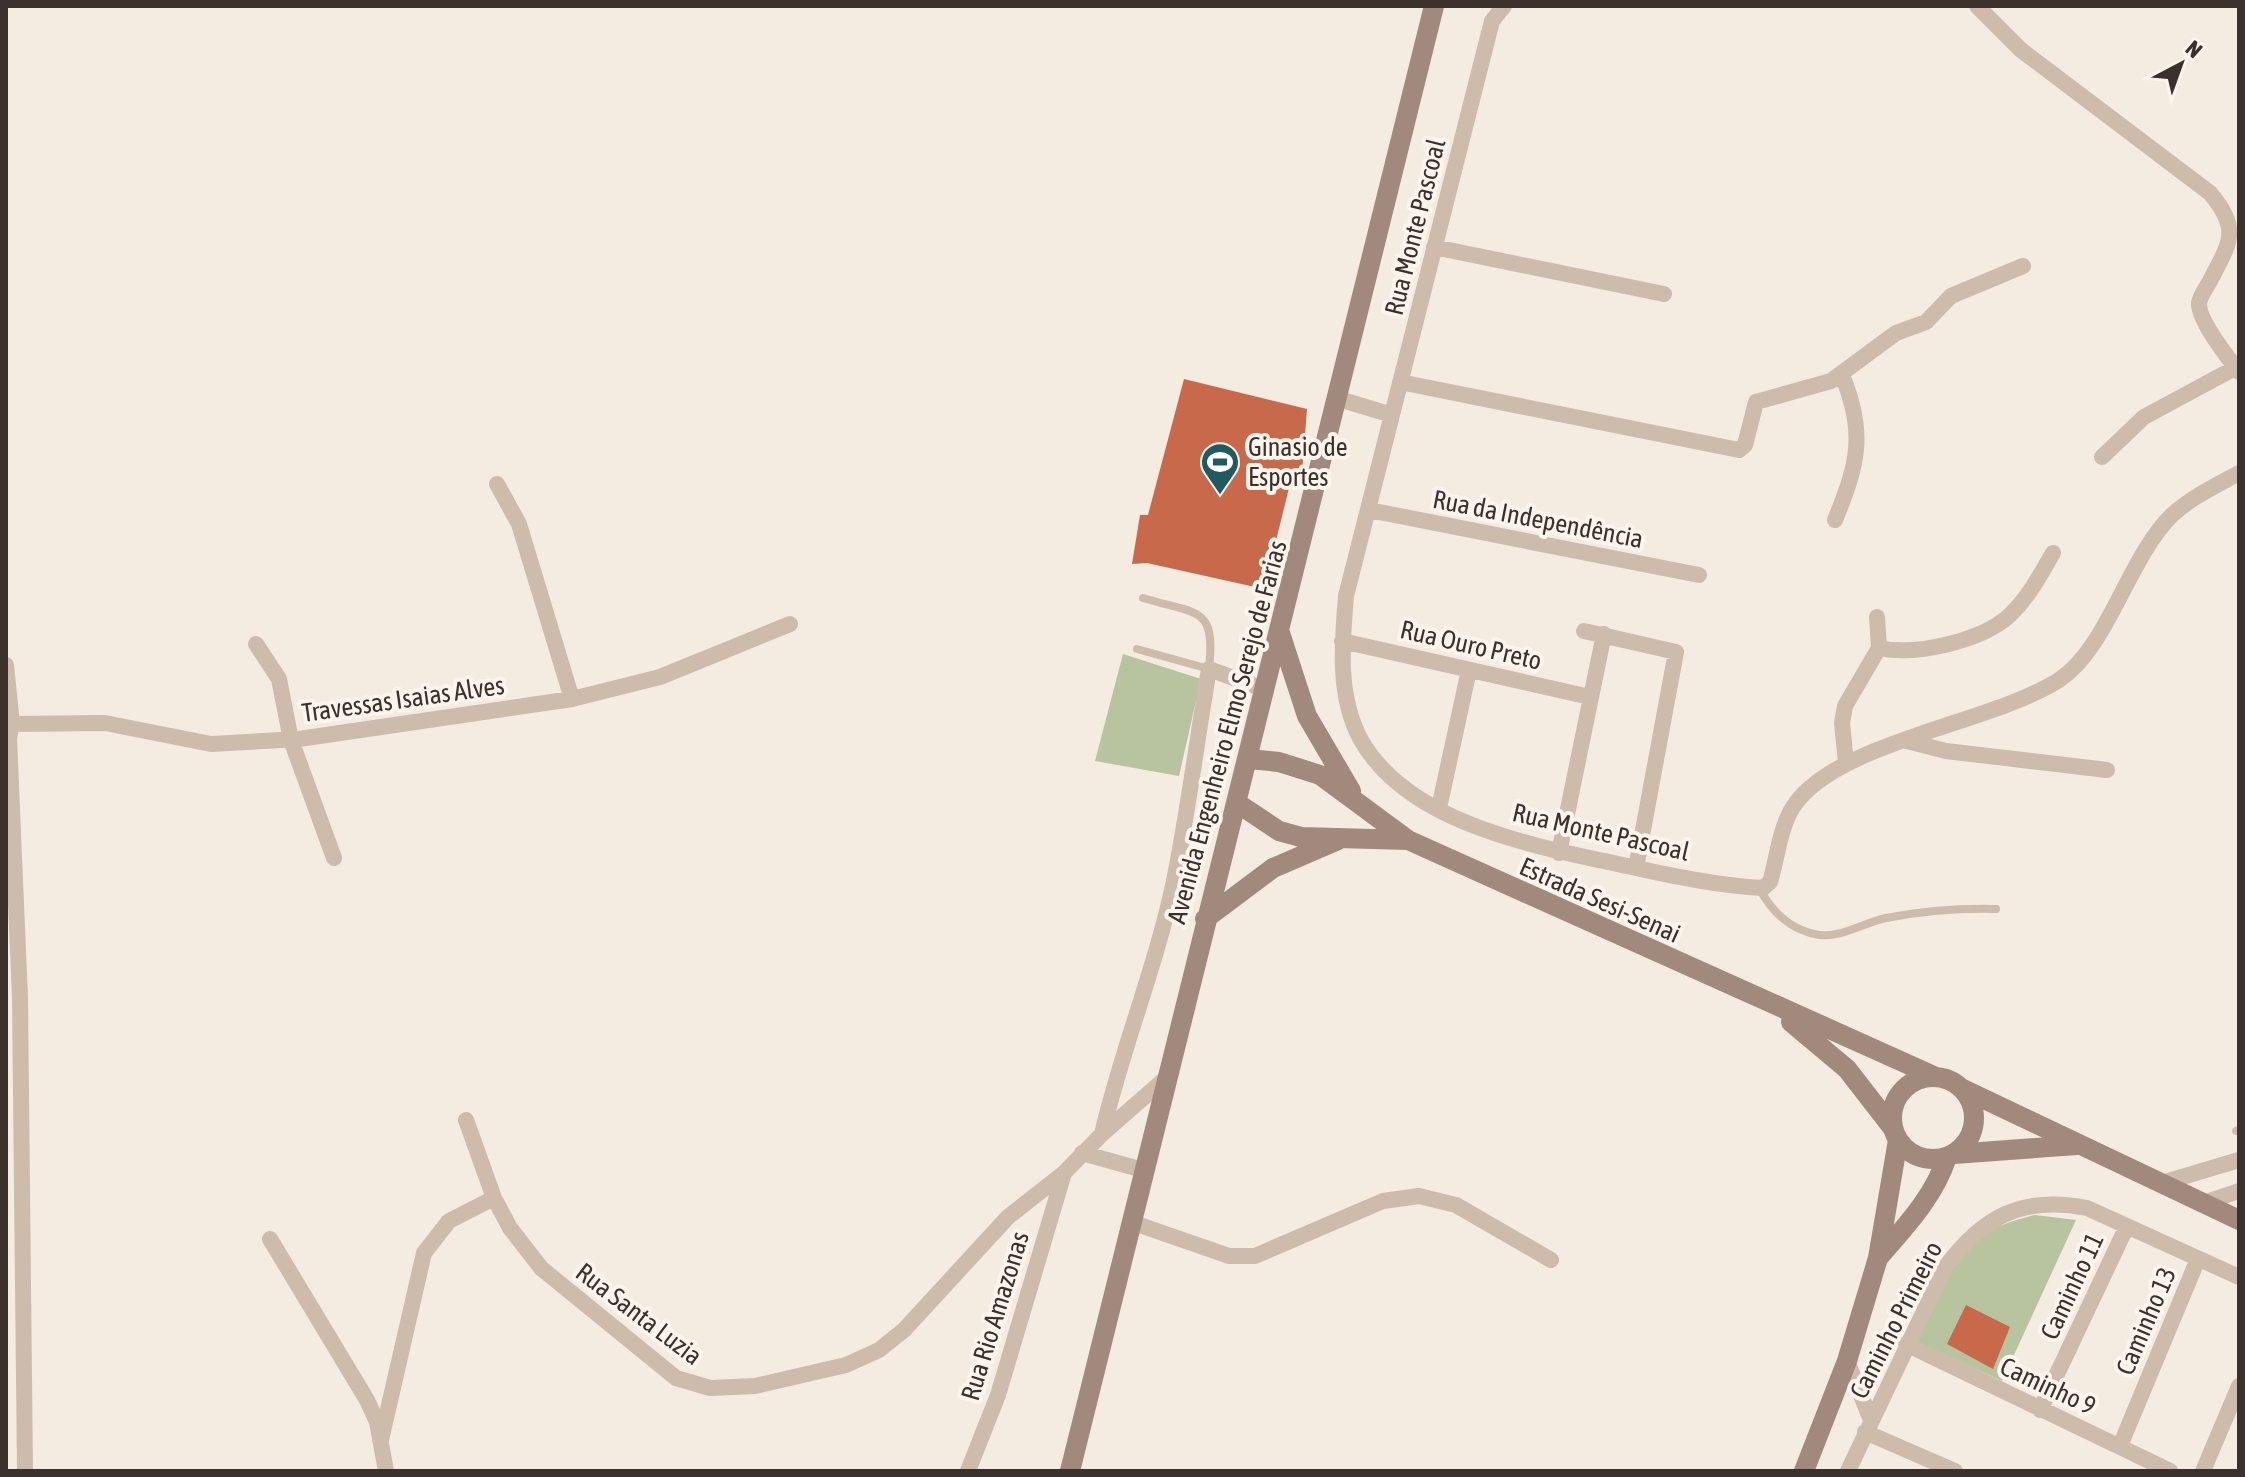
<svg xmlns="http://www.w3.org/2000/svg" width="2245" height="1477" font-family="'Asap Condensed',sans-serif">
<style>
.green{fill:#b8c4a0}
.building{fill:#c8694b}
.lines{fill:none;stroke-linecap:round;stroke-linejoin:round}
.lane{stroke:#cdbbac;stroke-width:8}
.street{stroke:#cdbbac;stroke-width:16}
.secondary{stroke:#a18a7d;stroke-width:20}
.labels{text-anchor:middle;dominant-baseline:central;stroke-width:8;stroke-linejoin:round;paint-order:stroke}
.street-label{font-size:26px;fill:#3b302b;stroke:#fbf5ee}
.poi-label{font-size:26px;fill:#3b302b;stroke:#fbf5ee;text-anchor:start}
</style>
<rect width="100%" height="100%" fill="#f4ebe1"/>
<path class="green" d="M1123,654L1201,679L1179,776L1095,761Z
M2035,1215L2076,1220L2002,1381L1915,1341C1943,1269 1952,1235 2035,1215Z"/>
<path class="building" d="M1184,379L1307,409L1302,473L1292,476L1264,589L1147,563L1132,564L1140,515H1148Z
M1966,1305L2010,1327L1993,1369L1947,1344Z"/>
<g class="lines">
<path class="lane" d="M1137,649L1209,669C1216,605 1198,615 1143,598
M1759,888C1772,912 1792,931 1820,935C1840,938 1866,922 1886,918C1923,911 1958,908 1996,909
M2236,1131L2239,1130"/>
<path class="street" d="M1504,6L1492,21L1346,596C1342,644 1337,696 1361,740C1411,828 1547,848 1636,868C1677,877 1721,886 1763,888L1770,882C1777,859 1780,827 1793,807C1835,742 1990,724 2059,680C2108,648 2128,558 2172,515C2190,498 2217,485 2239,473
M1977,6L2021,50L2210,193C2241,230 2230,242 2210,281C2206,288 2200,296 2199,303C2198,320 2228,358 2239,372
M1434,247L1664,294
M1400,382L1739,450L1745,445L1756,402L1831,381L1896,333L1926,322L1951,296L2023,266
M1339,399L1392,415
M2102,457L2144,417L2235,368
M497,484L519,524L572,699
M1369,510L1699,575
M1835,520C1858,464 1866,433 1842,375
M1584,631L1676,652L1636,868
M1342,641L1590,697
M256,644L279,679L291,740L334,858
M1879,648C1916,656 1982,641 2010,615C2029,597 2040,575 2053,553
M6,665L12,724L9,738L20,998L25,1471
M12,724L105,723L211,744L299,739L572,699L660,677L790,624
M1907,741L1946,751L2107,770
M1846,763L1842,723L1845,706L1879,648L1877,617
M1439,808L1469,670
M1559,853L1604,634
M466,1120L494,1198L510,1228L541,1268L676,1378L710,1388L755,1386L846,1365L879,1350L904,1330L1008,1217L1064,1173L1102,1134L1166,1078
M1102,1134C1122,1048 1156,967 1174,881C1188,811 1197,740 1209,669L1266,690
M1082,1153L1143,1170
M2162,1183L2239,1160
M2203,1203L2239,1191
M1131,1222L1229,1256H1255L1383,1201L1419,1196L1456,1205L1551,1260
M270,1239L367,1400L377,1422L386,1471
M1906,1344L2170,1471
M1847,1361L1871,1420
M2040,1410L2127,1226
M1865,1432L1955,1471
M381,1440L424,1253L449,1221L494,1198
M2120,1446L2198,1259
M968,1471L998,1395L1064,1173
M1848,1471L1944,1269C1982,1217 2022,1195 2087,1208L2239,1277
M2203,1471L2239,1386"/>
<path class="secondary" d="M1280,633L1307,716L1351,791
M1249,759L1279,762L1320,775L1408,840L1934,1076
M1237,803L1279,831L1301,837L1408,840
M1205,919L1273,868L1338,840
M1791,1022L1847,1069L1892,1127
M1892 1118a41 41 0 1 1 82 0a41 41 0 1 1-82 0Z
M1963,1089L2239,1220
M1954,1154L2077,1145
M1878,1258C1905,1227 1934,1197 1947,1157
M1070,1471C1189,982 1316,495 1434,6
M1804,1471L1847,1361L1878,1258L1898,1140"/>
</g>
<defs>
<symbol id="stadium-pin" viewBox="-11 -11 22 30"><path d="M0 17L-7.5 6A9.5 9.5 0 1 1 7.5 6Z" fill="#1f5a5e" stroke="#fbf5ee"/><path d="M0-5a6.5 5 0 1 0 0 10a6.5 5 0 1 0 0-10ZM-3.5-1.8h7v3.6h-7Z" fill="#fff"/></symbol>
</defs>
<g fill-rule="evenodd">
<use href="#stadium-pin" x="1198" y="440" width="44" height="60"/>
</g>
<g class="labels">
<g class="street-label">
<text transform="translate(1415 227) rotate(-76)">Rua Monte Pascoal</text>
<text transform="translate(1538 519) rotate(11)">Rua da Independência</text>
<text transform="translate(1471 645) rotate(13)">Rua Ouro Preto</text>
<text transform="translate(403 699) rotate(-8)">Travessas Isaias Alves</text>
<text transform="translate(1227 732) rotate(-75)">Avenida Engenheiro Elmo Serejo de Farias</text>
<text transform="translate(1601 832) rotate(13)">Rua Monte Pascoal</text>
<text transform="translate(1600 900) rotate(24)">Estrada Sesi-Senai</text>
<text transform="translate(2072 1286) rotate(-65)">Caminho 11</text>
<text transform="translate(639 1314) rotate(37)">Rua Santa Luzia</text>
<text transform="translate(995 1316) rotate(-73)">Rua Rio Amazonas</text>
<text transform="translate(1896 1320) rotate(-63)">Caminho Primeiro</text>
<text transform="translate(2146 1321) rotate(-67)">Caminho 13</text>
<text transform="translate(2048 1386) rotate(25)">Caminho 9</text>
</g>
<g class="poi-label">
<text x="1248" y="447">Ginasio de<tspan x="1248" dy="30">Esportes</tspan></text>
</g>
</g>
<rect width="2245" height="1477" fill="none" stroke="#3b302b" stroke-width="16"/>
<g transform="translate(2181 64) rotate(41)" stroke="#fbf5ee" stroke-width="6" paint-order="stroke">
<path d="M0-6L14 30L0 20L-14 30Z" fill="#3b302b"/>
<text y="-12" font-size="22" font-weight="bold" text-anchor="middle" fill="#3b302b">N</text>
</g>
</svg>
